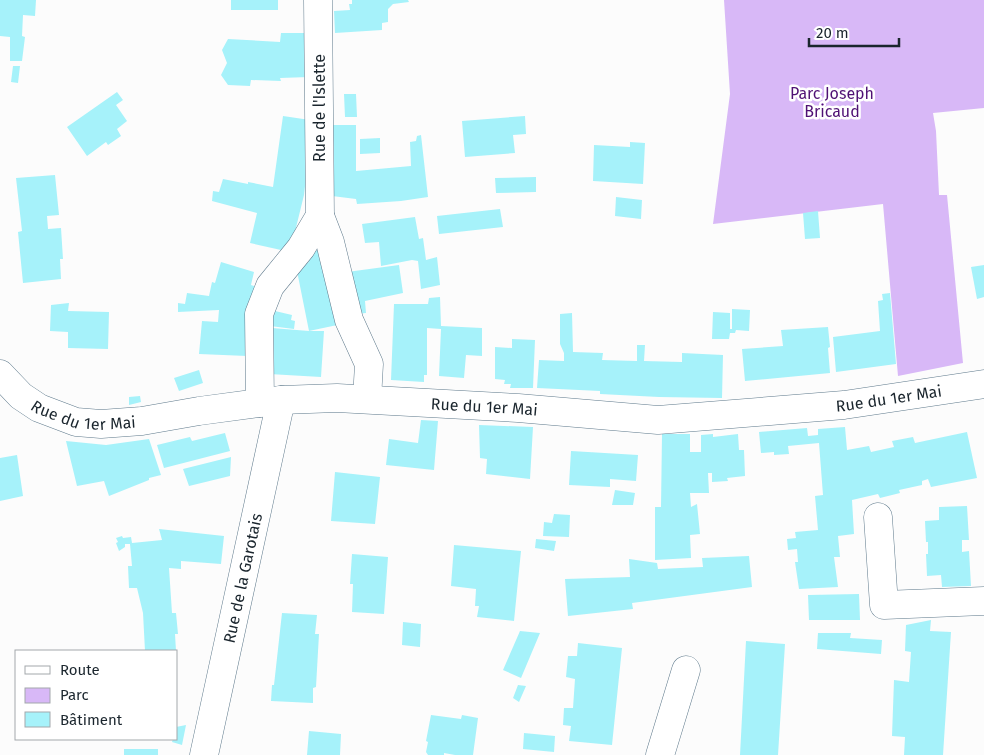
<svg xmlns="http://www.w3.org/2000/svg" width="984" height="755" font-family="'Fira Sans',sans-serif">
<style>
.green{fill:#d8b8f7}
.building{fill:#a6f2fa}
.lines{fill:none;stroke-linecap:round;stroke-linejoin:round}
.minor-casing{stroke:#5f7a8c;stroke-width:29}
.minor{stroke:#fff;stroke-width:28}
.labels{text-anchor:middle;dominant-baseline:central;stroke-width:5;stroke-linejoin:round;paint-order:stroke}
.park-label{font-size:16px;fill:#4f1174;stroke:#fff}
.street-label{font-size:16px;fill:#1a252d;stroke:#fff}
</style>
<rect width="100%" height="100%" fill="#fcfcfc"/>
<path class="green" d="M724,0H984V108L933,113L936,131L939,195H947L963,363L898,376L883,204L713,224L730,94Z"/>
<path class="building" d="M0,0H36L35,16L23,15L22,36L25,37L22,61H10V37L0,36Z
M231,0H278V10H231Z
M352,0H408L409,2L393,4L388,9V22L382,23V30L335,33L334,11L350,10L349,4H352Z
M281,33H309V77L280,78L281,81L251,80L250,86L228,85L221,75L227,63L222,50L228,39L280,42Z
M13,66H20L18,83L11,82Z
M117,92L123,100L116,105L127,121L117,129L121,136L108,145L106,142L87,156L67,127Z
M344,94H356L357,117H345Z
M283,116L310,120V143L304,195L290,252L250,243L257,213L212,201L213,191L219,192L223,179L248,184V182L273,187Z
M525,116L526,134L513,135L515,153L465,157L462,121Z
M331,125H356V171L411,166L410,142L416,141L417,136L421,135L428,197L401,201L357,204L356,199L332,196L334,147Z
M380,138V153L360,154V139Z
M630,142L645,143L643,184L593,181L594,145L630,147Z
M55,175L59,215L47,216L48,229L61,228L63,259H60L61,279L23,283L18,232L22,231L16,178Z
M536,177V192L496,193L495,178Z
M616,197L642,200L641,219L615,216Z
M500,209L503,227L439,234L437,216Z
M818,211L820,238L805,239L803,213Z
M415,217L419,239L423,238L426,260L437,257L440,285L421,289L418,261L412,260L381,266L379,242L365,243L362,224Z
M318,249L342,324L309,331H324L321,377L269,374L272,328L309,331L297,271L301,266L309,262V257Z
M221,262L254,272L251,285L257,287L247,356L199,354L202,321L218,322L219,310L178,312V303L185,304L187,293L209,296L212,282L215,283Z
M399,265L403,293L365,301L366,313L355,314L347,272Z
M984,265V297L977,299L971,267Z
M890,293L896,364L836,372L833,337L880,331L878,301L883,300L882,294Z
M440,297L441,326L482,328V356L466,355L464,378L439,376L441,329L427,328V375H424V382L391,380L394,304H428L429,298Z
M69,303L68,311L109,312L108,349L68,348V332L50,331L51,305Z
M732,309L750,310L749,331L736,330L735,333H730L729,339H712L713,312L730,313V329H732Z
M275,311L292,315L291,320L295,321L294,329L270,326Z
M572,313L573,352L603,353L602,360L637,361V345H645L644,361L682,362V353L723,355L722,398L659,397L600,394V391L537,388L539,360L564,361V353L560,344V314Z
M828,327L830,347L828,348L830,373L745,381L742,349L783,346L781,330Z
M512,339L535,340L533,388H510L511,384H504L505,380L495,379V347L512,348Z
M199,370L203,383L179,391L174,378Z
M140,396L141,402L129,405V397Z
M421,420L438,421L434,470L386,465L389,439L418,443Z
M479,425L533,427L530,479L486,474L487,459L480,458Z
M845,427L847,450L869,446L871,452L894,447L892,441L913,437L915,443L967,432L977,478L931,487L928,479L922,481V485L899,490L900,493L880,498L878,494L852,500L854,534L838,536L840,557H834L838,587L799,589L795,562H798L797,549L788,550L787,539L796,538L795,532L818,530L815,496L823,495L819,443L788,446L789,454L774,455V452L761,453L759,432L807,428L808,436L818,435V429Z
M225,433L230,451L164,468L157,445L190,437L192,441Z
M662,434H690V452H701V435L713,434V437L738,434L739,450H744L745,476L727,478L728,481L712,482V473H708L709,493H690L691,507L697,504L700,534L690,535L691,558L655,560V507H661Z
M149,439L161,475L149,478V480L109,496L104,481L77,486L66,441L106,445Z
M571,451L638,455L636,481L610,479V487L569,485Z
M17,455L23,496L0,501V458Z
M231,457L230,476L189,486L183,469Z
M335,472L380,477L375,524L331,521Z
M615,490L635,493L633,505H612Z
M967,506L969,540H962V552L969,551L971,586L942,587L941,575L927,576L926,554H928V542H926L925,521L939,520V507Z
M554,514L570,515L569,537L543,536L544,522L552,523Z
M159,529L224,536L221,564L181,561V569L169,568L172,613H176L178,634H175L176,651H145L143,613L137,588H129L128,566H132L130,544H125V547L119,551L116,543L118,542L116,538L122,536L123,538L131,537L132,543L162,540Z
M536,539L556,541L554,551L535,548Z
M454,545L521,551L514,621L477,617L479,606H475L476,589L451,586Z
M352,554L388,557L384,614L352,612L353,584H350Z
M749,556L752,587L632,603L633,609L568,616L565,579L630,577L629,559L657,563L658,569L703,567L702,558Z
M859,594L860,620H809L808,595Z
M282,613L317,615L315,634H319L316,687L313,688V703L271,701L272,685H274Z
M931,620L930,631L951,632L943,755H904L905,737L892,736L894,680L909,682L911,652L905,651L906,625Z
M403,622L421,624L420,647L402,645Z
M520,631L540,633L521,678L503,670Z
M818,633H851L850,638L882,640L881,654L817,649Z
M746,641L785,644L778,755H740Z
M578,643L622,648L612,745L569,741L571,726L563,725L564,708H573L575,679L566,677L568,656H577Z
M518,685L526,686L519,702L513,698Z
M431,715L461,719L462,715L478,718L473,755H455L444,753V755H428L426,752L428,742L426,741Z
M186,725L182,745L172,742L173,739H176V727Z
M309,731L341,734L340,755H307Z
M524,733L555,736L554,752L523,749Z
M124,749H158V755H124Z"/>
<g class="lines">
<defs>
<g id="minor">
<path d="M320,216L330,242L349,320L369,364L367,399"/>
<path id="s1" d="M0,374L21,396L39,408L76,422L101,424L142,421L199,411L281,400L337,398L518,408L658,420L844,405L984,384"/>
<path d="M260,403L259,314L270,286L301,248L320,216L318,0"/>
<path d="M878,517L884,605L984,601"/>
<path id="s2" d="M204,755L281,400"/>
<path d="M660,755L686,670"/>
</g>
</defs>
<use href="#minor" class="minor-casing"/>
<use href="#minor" class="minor"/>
</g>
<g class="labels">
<g class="park-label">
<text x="832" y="93">Parc Joseph<tspan x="832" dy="18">Bricaud</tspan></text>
</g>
<g class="street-label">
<text transform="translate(319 108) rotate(-90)">Rue de l'Islette</text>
<text stroke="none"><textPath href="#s1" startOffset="908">Rue du 1er Mai</textPath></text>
<text stroke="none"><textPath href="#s1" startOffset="502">Rue du 1er Mai</textPath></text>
<text stroke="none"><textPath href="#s1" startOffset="98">Rue du 1er Mai</textPath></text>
<text stroke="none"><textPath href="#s2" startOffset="181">Rue de la Garotais</textPath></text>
</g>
</g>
<rect x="15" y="650" width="162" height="90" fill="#ffffff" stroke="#a3a8ab"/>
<rect x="25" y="666" width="25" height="8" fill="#ffffff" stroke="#a3a8ab"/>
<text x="60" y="675" font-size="15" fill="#1a252d">Route</text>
<rect x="25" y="688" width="25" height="15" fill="#d8b8f7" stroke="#a3a8ab"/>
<text x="60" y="700" font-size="15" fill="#1a252d">Parc</text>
<rect x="25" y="712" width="25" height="15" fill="#a6f2fa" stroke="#a3a8ab"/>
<text x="60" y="725" font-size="15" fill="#1a252d">Bâtiment</text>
<path d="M809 38v8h90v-8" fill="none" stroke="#1a252d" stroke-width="2.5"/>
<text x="816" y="38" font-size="15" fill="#1a252d" stroke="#ffffff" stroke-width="4" paint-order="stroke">20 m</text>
</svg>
